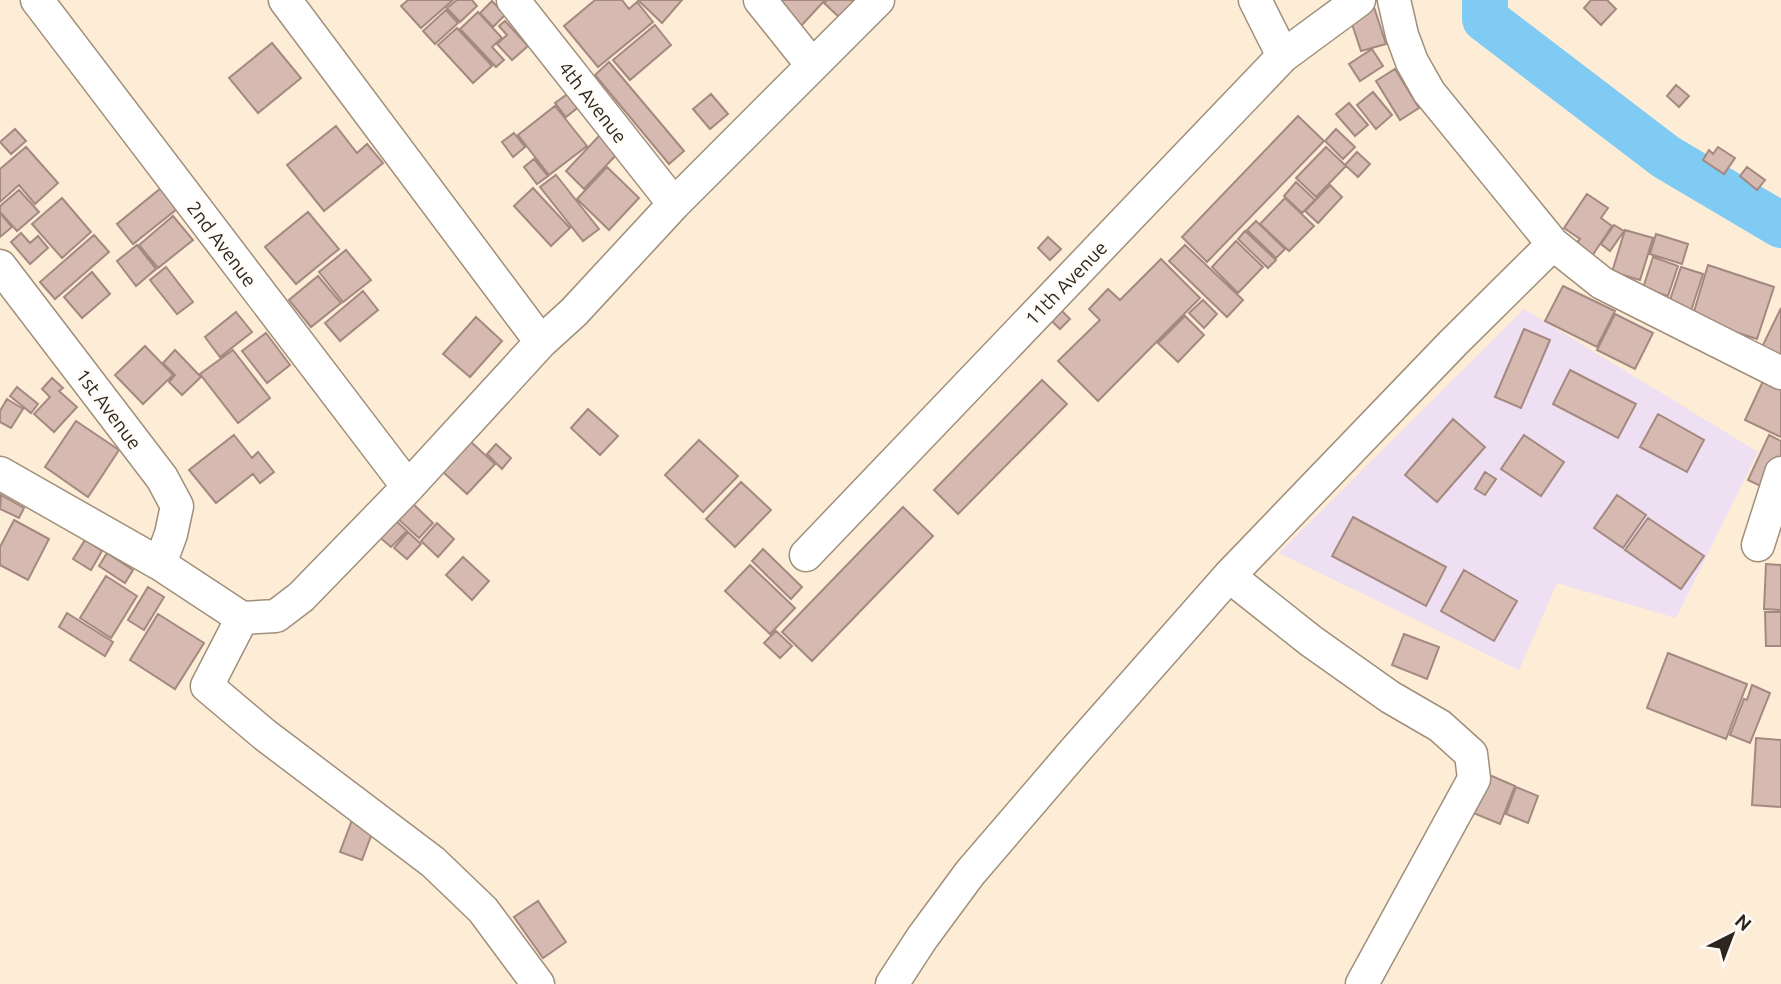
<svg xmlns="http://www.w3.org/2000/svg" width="1781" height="984" font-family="Ubuntu,sans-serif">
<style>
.education{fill:#eedff2}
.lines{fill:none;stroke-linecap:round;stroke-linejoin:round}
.river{stroke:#7fcbf3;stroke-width:46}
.building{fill:#d6bab1;stroke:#a48981;stroke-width:2}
.minor-casing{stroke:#9f8f7b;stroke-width:35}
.minor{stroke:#fff;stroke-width:32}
.labels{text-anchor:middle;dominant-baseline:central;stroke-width:5;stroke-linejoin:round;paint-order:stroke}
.street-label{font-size:19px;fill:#2c261e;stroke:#fffbf7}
</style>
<rect width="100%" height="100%" fill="#fdecd6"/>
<path class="education" d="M1524,309L1758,452L1676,618L1557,583L1519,670L1279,553Z"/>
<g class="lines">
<path class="river" d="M1485,0V19L1666,157L1781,225"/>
</g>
<path class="building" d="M408,0H453L421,28L401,6Z
M457,0H472L477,6L460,22L447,8Z
M595,0H622L629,9L637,2L653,22L598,67L564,26Z
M638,0H682L662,23Z
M776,0H825L801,26Z
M827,0H855L856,1L840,18L824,3Z
M1591,0H1607L1616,9L1601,25L1584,8Z
M492,1L505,15L493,27L480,13Z
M1372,1L1386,44L1361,51L1347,9Z
M446,10L458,23L435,44L423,31Z
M478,12L502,38L492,47L504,60L496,67L460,29Z
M505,21L528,46L512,60L497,44L507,35L499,26Z
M655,25L671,45L630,80L613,60Z
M457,28L492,66L473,83L438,45Z
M272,43L301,78L258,113L229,78Z
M1372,49L1383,66L1360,81L1349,64Z
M609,62L684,151L669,164L595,75Z
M1395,69L1419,108L1400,120L1376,81Z
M1676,85L1689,96L1679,107L1667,96Z
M570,92L581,105L566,117L555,103Z
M1373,92L1392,115L1376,129L1357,105Z
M711,94L728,114L710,129L693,109Z
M1349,103L1368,125L1355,136L1336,114Z
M555,106L587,146L549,175L518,135Z
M1298,116L1324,141L1207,262L1182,237Z
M336,126L357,153L367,144L383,163L324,211L287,165Z
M15,129L26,141L11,154L0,142Z
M1336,129L1355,147L1343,159L1325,141Z
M514,133L525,147L513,157L502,142Z
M600,135L618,153L584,189L566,171Z
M26,147L58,183L35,204L19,185L0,202V169Z
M1326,147L1346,166L1316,197L1296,178Z
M1718,147L1735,158L1724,174L1703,160L1709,150L1713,154Z
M1357,152L1370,164L1358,177L1345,165Z
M534,159L548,176L537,184L524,167Z
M607,167L639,198L609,230L577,199Z
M1747,167L1765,180L1757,190L1740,176Z
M556,175L599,229L583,241L540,187Z
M1296,182L1315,200L1302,213L1284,196Z
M1330,185L1342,197L1318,223L1305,211Z
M161,188L177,209L133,244L117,224Z
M533,188L570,228L551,246L514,206Z
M19,190L39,212L17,231L0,212V206Z
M1587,194L1608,208L1601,218L1612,226L1592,256L1575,245L1580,239L1564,228Z
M62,198L91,232L62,258L32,224Z
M1285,198L1314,226L1289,251L1260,224Z
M308,212L339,249L296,284L265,247Z
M0,213L12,227L0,237Z
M173,216L193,240L158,268L139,245Z
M1256,221L1285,249L1276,258L1247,230Z
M1614,225L1624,231L1610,251L1601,244Z
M1625,230L1653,238L1640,280L1612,272Z
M1245,231L1276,260L1268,268L1238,239Z
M21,233L30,243L38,236L48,248L30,264L11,242Z
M1656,234L1688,244L1682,264L1650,254Z
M94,235L109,252L55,299L40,282Z
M1048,237L1061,249L1050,260L1038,248Z
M1236,241L1263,267L1238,293L1212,267Z
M137,245L156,269L136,286L117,261Z
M1185,245L1243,300L1227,317L1169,261Z
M346,250L371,280L343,302L319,272Z
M1653,257L1678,266L1668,296L1643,288Z
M1161,259L1200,298L1098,401L1058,361L1100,320L1089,309L1108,289L1120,300Z
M1708,265L1774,287L1757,339L1692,318Z
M166,267L193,302L177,314L150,280Z
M1681,267L1703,274L1690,314L1668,306Z
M92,272L110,294L82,318L64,297Z
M318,276L341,303L311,327L289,300Z
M1563,286L1615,311L1597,347L1545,321Z
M363,291L378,310L340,341L325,323Z
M1203,300L1217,314L1204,328L1189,313Z
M1055,304L1070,319L1060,329L1045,315Z
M1781,308V357L1762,347Z
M236,312L252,332L220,357L205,337Z
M1615,314L1653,333L1635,369L1597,350Z
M1185,316L1204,335L1178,362L1158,343Z
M476,317L502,341L470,377L443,354Z
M1524,329L1550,340L1521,408L1495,397Z
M266,333L290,365L267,383L242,351Z
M145,346L173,375L143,404L115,375Z
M175,350L201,377L182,395L169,382L175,375L163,363Z
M233,350L270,398L238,423L200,374Z
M1570,370L1636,404L1618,438L1553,404Z
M52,378L63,388L59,391L77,407L54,432L34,414L50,397L42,389Z
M1042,380L1067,404L958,514L934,490Z
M1763,381L1781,389V437L1745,420Z
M17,387L38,404L31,413L10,396Z
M7,399L23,409L11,428L0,422V411Z
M588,409L618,436L600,455L571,428Z
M1658,414L1704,440L1687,472L1640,447Z
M1453,419L1485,447L1437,502L1405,475Z
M76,421L119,450L88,497L45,467Z
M234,435L252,458L258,452L274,472L260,483L253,474L216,503L189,470Z
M1524,435L1564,462L1541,496L1501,469Z
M1769,435L1781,441V458L1767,489L1748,480Z
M699,440L738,476L703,512L665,475Z
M470,441L495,464L467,494L442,471Z
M496,444L511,458L502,469L487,454Z
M1485,472L1496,479L1485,495L1475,489Z
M741,482L771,510L735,547L706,519Z
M1,495L24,508L19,518L0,509Z
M1617,495L1646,515L1623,548L1594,528Z
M410,501L433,523L419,538L396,517Z
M903,507L933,536L812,661L782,632Z
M1353,517L1446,567L1426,606L1332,556Z
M393,518L407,531L391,547L377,535Z
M1648,518L1704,556L1681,589L1625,550Z
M14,520L49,539L28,580L0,565V547Z
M437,523L454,539L438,557L421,541Z
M408,532L421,544L407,559L394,548Z
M85,540L102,551L91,570L73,559Z
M763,549L802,587L791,599L752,561Z
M107,553L133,570L125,583L99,566Z
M463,557L489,581L472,600L446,575Z
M1766,564L1781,565V610L1764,609Z
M750,565L795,608L770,634L725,591Z
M1464,570L1517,601L1494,641L1441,611Z
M106,576L137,596L111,638L80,618Z
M148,587L164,597L144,630L128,620Z
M1765,612H1781V646H1766Z
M67,613L113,642L105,656L59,627Z
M158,614L204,643L175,689L130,660Z
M776,631L792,646L780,658L764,643Z
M1404,634L1439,647L1427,679L1392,665Z
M1668,653L1747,684L1726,739L1647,708Z
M1752,685L1770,693L1750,743L1730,735L1744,699L1747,700Z
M1756,738L1781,740V807L1752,805Z
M1487,774L1515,786L1500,824L1471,812Z
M1516,787L1538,796L1528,823L1506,814Z
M352,820L374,828L362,860L340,852Z
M538,901L566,942L543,958L514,917Z"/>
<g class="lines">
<defs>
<path id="minor" d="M37,0L408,487
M285,0L541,342
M513,0L674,204
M760,0L812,65
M1255,0L1283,56
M1394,0L1402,35L1412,62L1429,92L1553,244L1602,283L1781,373
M0,266L162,478L177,506L171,534L160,564
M0,473L160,564L242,618L276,616L301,597L408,487L541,342L574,312L674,204L878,0
M1758,545L1781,473
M806,555L1283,56L1359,0
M1229,576L1311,641L1390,697L1440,726L1471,754L1474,779L1362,984
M242,618L207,686L265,735L433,862L483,910L538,984
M892,984L922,938L970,873L1073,753L1229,576L1453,343L1553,244"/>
</defs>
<use href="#minor" class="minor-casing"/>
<use href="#minor" class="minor"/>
</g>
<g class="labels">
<g class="street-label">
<text transform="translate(593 102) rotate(52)">4th Avenue</text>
<text transform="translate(222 244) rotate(53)">2nd Avenue</text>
<text transform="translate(1066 283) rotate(-46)">11th Avenue</text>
<text transform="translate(109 409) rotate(53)">1st Avenue</text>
</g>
</g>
<g transform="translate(1732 935) rotate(42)" stroke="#fffbf7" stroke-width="5" paint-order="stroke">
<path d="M0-5L12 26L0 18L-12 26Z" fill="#2c261e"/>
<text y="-10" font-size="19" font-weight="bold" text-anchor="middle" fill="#2c261e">N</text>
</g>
</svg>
